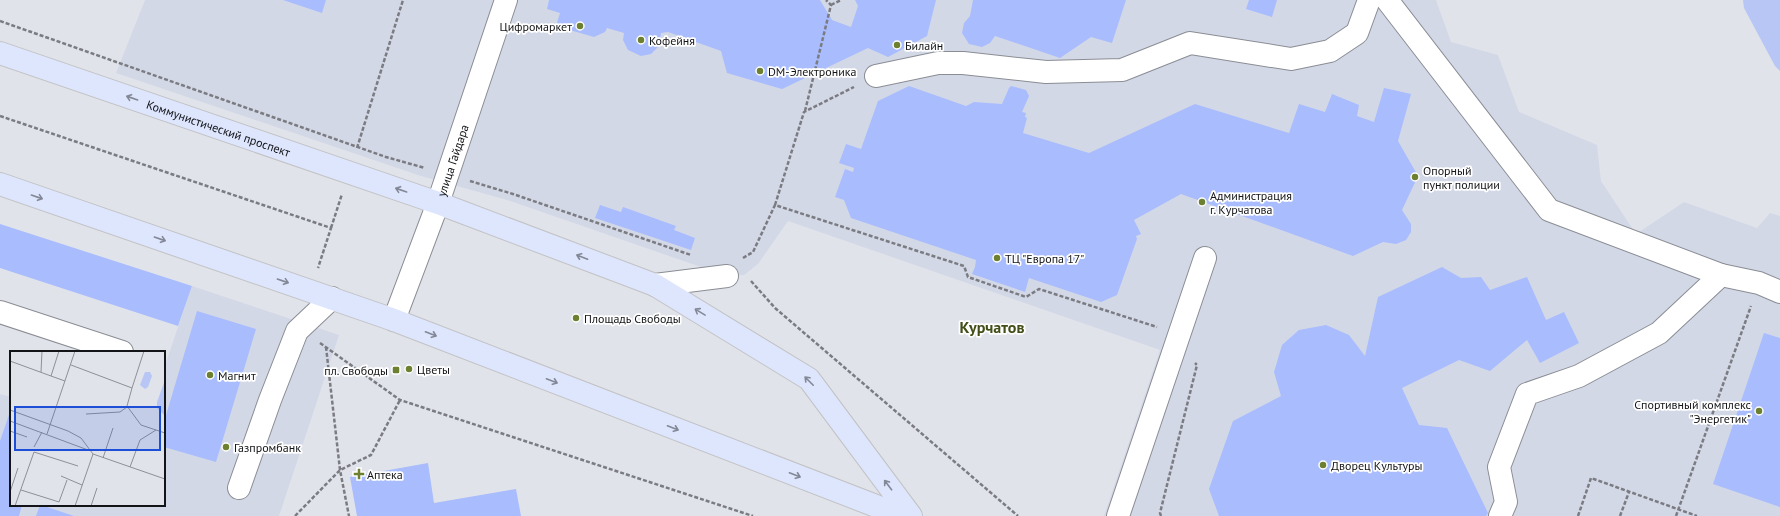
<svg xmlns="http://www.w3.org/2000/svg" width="1780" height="516" font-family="'PT Sans',sans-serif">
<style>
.built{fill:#d3d8e7}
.green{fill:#b7c6f5}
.building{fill:#a8bcfe}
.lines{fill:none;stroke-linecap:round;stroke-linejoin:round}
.minor-casing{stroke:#8a8d94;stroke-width:24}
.major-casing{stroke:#c2c2c3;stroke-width:24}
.path{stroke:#7b7c82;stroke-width:2.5;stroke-dasharray:4 2;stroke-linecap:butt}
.minor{stroke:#fff;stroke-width:22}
.major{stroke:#dee6fe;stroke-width:22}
.oneway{stroke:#838896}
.poi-dot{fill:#6d8030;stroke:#fff;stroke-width:1.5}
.labels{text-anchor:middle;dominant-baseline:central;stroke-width:3.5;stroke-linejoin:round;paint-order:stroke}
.poi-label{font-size:12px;fill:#131417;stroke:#fff;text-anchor:start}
.street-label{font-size:12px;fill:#131417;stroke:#fff}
.district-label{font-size:16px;font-weight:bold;fill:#424f18;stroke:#fff}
.inset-road{fill:none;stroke:#8f9096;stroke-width:1}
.view{fill:#1d4ed8;fill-opacity:0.15;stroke:#1d4ed8;stroke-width:2}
.inset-edge{fill:none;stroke:#131417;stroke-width:2}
</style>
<rect width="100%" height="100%" fill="#e1e3eb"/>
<path class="built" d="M145,0H1436L1451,42L1498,55L1519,112L1597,145L1601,181L1636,234L1684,202L1757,228L1770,213L1780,216V516H1104L1160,350L788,221L758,264L744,275L727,276L507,200L421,176L116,73Z
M192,286L339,335L279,516H0V394L11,397V505H164V368Z"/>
<path class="green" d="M1743,0H1780V71L1775,66L1744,8Z"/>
<path class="building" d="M283,0H326L322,13Z
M549,0H820L832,20L851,27L858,6L855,0H936L927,36L888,57L868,48L782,89L727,73L721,51L668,32L661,33L659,46L651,54L641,56L628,50L623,40L624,33L607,28L605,32L594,37L556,26L560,13L547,9Z
M973,0H1126L1112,43L1091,37L1060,58L995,36L990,43L982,47L969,44L962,33L964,23L970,16Z
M1249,0H1277L1272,17L1246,9Z
M909,86L966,106L974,102L1002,104L1009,88L1011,86L1026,90L1029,96L1022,112L1026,113L1025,117L1027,118L1023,133L1089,153L1195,104L1289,133L1299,104L1325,112L1332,94L1359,105L1357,116L1374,122L1384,88L1411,94L1398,141L1418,176L1402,210L1411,224V232L1406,240L1396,244L1383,242L1353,256L1181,194L1134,220L1141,234L1136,236L1137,239L1117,295L1101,302L1029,278L1025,292L972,274L975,267L976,260L851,218L844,200L835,197L845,169L853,172L854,168L839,163L846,144L861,149L878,101Z
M600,205L621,212L623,207L676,226L674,230L695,238L691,250L595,218Z
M0,224L192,286L178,326L0,268Z
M1442,267L1461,278L1481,277L1490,290L1527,277L1546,320L1564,312L1579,343L1540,363L1527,340L1490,371L1459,360L1402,388L1419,425L1447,428L1488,513L1486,516H1219L1209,489L1233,421L1281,396L1274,372L1282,345L1299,330L1326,325L1349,335L1365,356L1378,297Z
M197,311L256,329L216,462L164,447V422Z
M1764,333L1780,338V507L1713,484Z
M11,409V505H22L19,516H0V441Z
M428,463L434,503L516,489L521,516H357L350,477Z
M40,505H41L74,516H36Z"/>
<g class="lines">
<defs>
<g id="minor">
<path d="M1387,0L1549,210L1721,275L1759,283L1780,292"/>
<path d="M876,76L938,63H963L1046,72L1122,70L1190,43L1291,59L1330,51L1357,33L1369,0"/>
<path d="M655,285L727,276"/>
<path d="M0,312L122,352"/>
<path id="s1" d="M394,320L438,203L506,0"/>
<path d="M239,488L270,400L297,331L332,298"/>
<path d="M1118,516L1205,258"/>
<path d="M1500,516L1506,502L1499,467L1527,394L1579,376L1659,333L1721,275"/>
</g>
<g id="major">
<path id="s2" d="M0,53L438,203L655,285L809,379L911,516"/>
<path d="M0,184L394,320L902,516"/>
</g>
</defs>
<use href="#minor" class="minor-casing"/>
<use href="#major" class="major-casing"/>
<path class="path" d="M831,5L841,0
M0,21L386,157L425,168
M805,111L831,5L826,0
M0,116L331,228L318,268
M357,148L403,0
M470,181L513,194L691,255
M775,205L804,112L854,87
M331,228L342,194
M743,258L753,252L775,205L964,266L968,277L1026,297L1039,289L1157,327
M751,281L775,308L1018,516
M320,343L400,400L753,516
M326,347L340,470L349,516
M295,516L340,470L371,455L400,400
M1161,516L1160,513L1197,365L1195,363
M1578,516L1591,478L1697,516
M1620,516L1629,492
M1676,516L1751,306"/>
<use href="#minor" class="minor"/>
<use href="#major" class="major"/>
</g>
<defs><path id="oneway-shaft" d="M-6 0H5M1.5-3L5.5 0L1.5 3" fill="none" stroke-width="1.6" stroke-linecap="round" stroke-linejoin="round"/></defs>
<g class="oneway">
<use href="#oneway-shaft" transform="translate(132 98) rotate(-161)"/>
<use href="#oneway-shaft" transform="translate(401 190) rotate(-161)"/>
<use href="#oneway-shaft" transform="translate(37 197) rotate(19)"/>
<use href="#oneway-shaft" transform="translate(160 239) rotate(19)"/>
<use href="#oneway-shaft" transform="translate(582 257) rotate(-159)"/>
<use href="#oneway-shaft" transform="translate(283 281) rotate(19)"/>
<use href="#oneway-shaft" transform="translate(700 312) rotate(-149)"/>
<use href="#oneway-shaft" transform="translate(431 334) rotate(21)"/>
<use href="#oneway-shaft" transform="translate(552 381) rotate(21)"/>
<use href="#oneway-shaft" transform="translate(809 381) rotate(-135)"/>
<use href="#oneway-shaft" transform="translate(673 428) rotate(21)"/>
<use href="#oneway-shaft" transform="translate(795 475) rotate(21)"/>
<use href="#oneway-shaft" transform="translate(888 485) rotate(-127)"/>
</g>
<g class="poi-dot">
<circle cx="580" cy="26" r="4"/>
<circle cx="641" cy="40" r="4"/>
<circle cx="897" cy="45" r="4"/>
<circle cx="760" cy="71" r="4"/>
<circle cx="1415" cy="177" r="4"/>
<circle cx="1202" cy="202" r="4"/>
<circle cx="997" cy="258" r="4"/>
<circle cx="576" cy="318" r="4"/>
<circle cx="409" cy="369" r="4"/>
<rect x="392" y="366" width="8" height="8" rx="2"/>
<circle cx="210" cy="375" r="4"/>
<circle cx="1759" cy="411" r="4"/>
<circle cx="226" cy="447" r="4"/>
<circle cx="1323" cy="465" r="4"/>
<path d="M357 468h4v4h4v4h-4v4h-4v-4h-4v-4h4z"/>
</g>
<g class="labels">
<g class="poi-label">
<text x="572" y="26" text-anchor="end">Цифромаркет</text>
<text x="649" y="40">Кофейня</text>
<text x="905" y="45">Билайн</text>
<text x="768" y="71">DM-Электроника</text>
<text x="1423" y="170">Опорный<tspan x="1423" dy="14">пункт полиции</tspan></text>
<text x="1210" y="195">Администрация<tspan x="1210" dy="14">г. Курчатова</tspan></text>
<text x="1005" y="258">ТЦ "Европа 17"</text>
<text x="584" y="318">Площадь Свободы</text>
<text x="417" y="369">Цветы</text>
<text x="388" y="370" text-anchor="end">пл. Свободы</text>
<text x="218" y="375">Магнит</text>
<text x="1751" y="404" text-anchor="end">Спортивный комплекс<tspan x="1751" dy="14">"Энергетик"</tspan></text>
<text x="234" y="447">Газпромбанк</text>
<text x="1331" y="465">Дворец Культуры</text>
<text x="367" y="474">Аптека</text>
</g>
<g class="street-label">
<text stroke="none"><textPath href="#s2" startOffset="231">Коммунистический проспект</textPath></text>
<text stroke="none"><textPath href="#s1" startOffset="170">улица Гайдара</textPath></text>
</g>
<g class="district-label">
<text x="992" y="327">Курчатов</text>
</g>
</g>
<g transform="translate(10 351)">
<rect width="155" height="155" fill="#e1e3eb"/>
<path d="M135,21H140L142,25L138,36L135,38L130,34ZM155,29V65L147,57V51Z" fill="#b7c6f5"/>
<path class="inset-road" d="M49,0L41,25L55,30M0,10L41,25M61,14L122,37L117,55L131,74L155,82M31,21L32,0M122,37L134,0M0,59L58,80L71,87L83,103L155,128M76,63L110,61L117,56M0,70L78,99M0,80L17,86M37,83L65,0M24,96L32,81M93,107L103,77M120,116L130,89L146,79M51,125L72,134M11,139L49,151L57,129M0,141L8,117M5,155L24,101L68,115M65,155L83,103M81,155L87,137"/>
<path class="view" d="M5,56H150V99H5Z"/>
<rect width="155" height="155" class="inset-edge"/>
</g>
</svg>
